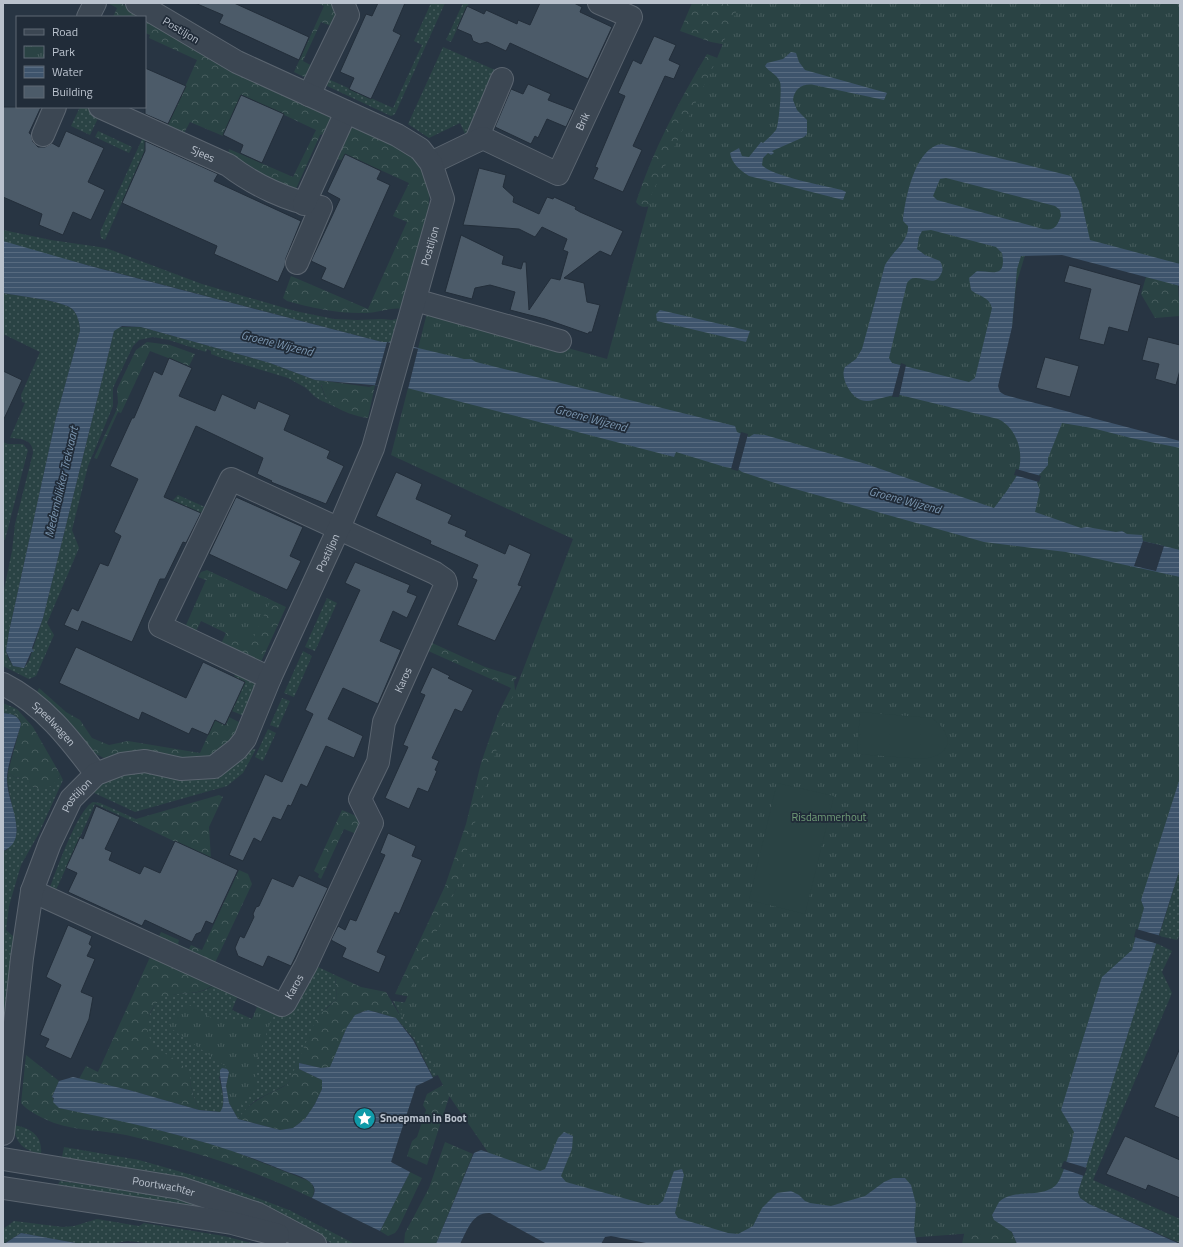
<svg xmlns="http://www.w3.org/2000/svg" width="1183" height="1247" font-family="'Titillium Web',sans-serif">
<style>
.grass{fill:url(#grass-dots)}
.forest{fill:url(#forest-crowns)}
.park{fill:url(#park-tufts)}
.pitch{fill:#2a4344}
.water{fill:url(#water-rules);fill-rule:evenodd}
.pier{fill:#283543}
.building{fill:#4c5b69;stroke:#232e3a}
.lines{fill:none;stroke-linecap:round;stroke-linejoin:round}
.minor-casing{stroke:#5b6570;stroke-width:24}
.minor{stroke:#3c4753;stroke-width:22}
.labels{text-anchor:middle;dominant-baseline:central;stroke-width:3.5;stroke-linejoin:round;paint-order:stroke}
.street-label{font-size:11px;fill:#bac2cd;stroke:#212c39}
.park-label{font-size:11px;fill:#719d78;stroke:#212c39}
.poi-label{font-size:11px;font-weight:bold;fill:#bac2cd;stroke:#212c39;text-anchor:start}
.water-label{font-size:12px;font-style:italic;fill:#7a95af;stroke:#212c39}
</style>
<defs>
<pattern id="grass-dots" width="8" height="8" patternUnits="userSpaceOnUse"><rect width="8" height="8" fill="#2a4344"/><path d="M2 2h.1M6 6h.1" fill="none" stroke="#475c5e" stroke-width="1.8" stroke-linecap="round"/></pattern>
<pattern id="forest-crowns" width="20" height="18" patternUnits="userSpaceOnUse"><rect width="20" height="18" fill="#2a4344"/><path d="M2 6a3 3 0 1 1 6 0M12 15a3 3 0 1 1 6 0" fill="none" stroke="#475c5e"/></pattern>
<pattern id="park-tufts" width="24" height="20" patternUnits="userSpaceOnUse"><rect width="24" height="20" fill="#2a4344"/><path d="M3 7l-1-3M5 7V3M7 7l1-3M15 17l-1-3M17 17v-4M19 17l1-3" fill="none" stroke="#475c5e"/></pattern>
<pattern id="water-rules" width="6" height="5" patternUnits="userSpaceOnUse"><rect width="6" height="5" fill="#3e546c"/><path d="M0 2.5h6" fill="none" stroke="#586b80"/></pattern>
</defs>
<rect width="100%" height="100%" fill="#283543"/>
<path class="grass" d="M431,3H445L395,114L391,116L325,85L328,79L393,108L422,45L414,41Z
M463,3H469L451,42L446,40Z
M443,47L495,70L497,73L469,135L466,136L460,123L429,138L408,124Z
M80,107H85L100,114L90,135L71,126Z
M98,131L132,147L129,153L95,137Z
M143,137L149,141L105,240L101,238L100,232Z
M3,230L51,240L106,248L202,284L295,311L334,319L357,320L382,319L392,320L400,318L393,342H382L22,248L3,241Z
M3,293C18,296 59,300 71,308C77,312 80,323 80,331L56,418L9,632L6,651L8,658L13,666L24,668L29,661L43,618L114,331L117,327H141L270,363L315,380L325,381L321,386L325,396L342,410L320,400L314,396L306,388L288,378L219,357L211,354V351L207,349L206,352L169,340L153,337L139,340L133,346L113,388V406L88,466L72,530L79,548L47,623L54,635L36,676L29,679L3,666V594L12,551L15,524L33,453C33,439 21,439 10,438L25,403L22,402L21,395L40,352L3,334Z
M3,442L8,444H23L28,450L5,540H3Z
M178,495L207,508L203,515L172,501Z
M327,598L337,603L315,651L305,647Z
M303,651L312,656L294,697L284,693Z
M237,671L260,682L244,716L232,711L245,682L234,677Z
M282,698L290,701L278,728L270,725Z
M3,703L17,709L14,715L3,713Z
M268,729L276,733L263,761L255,757Z
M256,749L243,773L227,786L135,812L90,791L109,777Z
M8,772L14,777L23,778L35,788L59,778L60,774L63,780L38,835L21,865L9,906L6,930L14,937L3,1041V851L7,850L17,830L7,781Z
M93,802L100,803L136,819L134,822L95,804L56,890L50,888C56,871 78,809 93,802Z
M1180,868V934L1177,940L1159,936Z
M1156,943L1172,951L1162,972L1172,993L1093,1180L1180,1219V1243L1089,1204L1080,1198L1078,1192Z
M316,966L335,975L337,999L325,1009L288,1084L256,1100L250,1105L238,1119L229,1103L226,1086L229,1072L227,1069L219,1077C221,1087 227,1103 220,1112L199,1110C196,1103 193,1095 191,1087C190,1083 191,1079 189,1075C177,1055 132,1046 150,1014C153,1008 157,1000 164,997C182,990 199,998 217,983L239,993L232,1010L252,1019L259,1002L292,1010L296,1007Z
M393,1001L410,1003L451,1069L433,1077L414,1039L396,1018L399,1013Z
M14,1125C30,1128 43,1135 41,1154C25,1151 14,1143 14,1125Z
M64,1147L139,1160L213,1181L289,1210L355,1244H333L312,1233L181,1181L136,1170L62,1157Z
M60,1181L186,1198L221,1215L56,1188Z
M97,1219L139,1226L144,1223L224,1236L255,1244H154L128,1241L109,1244H81L21,1233L3,1244V1229L14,1221L63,1227L74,1226Z"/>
<path class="forest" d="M108,3H121L144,17H113L117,8Z
M318,3H333L337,13L331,26L321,22L303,61L316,68L310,80L294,72L324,6Z
M692,3H763L732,46L711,42L680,31Z
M145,18L335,116L329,132L320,135L295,191L255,174L253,168L228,156L229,149L293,177L316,130L242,95L223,136L190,122L182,137L166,129L197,60L149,38L150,35L145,33Z
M707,54L728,62L652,205C646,208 640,208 636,202C653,150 679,101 707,54Z
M348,123C366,132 390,140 406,151C417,158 427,173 429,186C434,208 408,284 402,309C391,307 378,313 366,313C339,314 313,308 287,301L283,298L291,276L368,309L407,222L393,216L409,183L345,154L342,160L334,159Z
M1146,277L1178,284L1180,316L1155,318L1141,294Z
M147,342L170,345L195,354L189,366L150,351L121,413L118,412L97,459L94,458L116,411L118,403L117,389L136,350Z
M325,381L369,387L375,385L368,418C352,416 330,408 324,393C322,387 320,386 325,381Z
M207,570L286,607L260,664L220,646L226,633L201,621L194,635L174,626L176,621L186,625L206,580L198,577L201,572Z
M430,642L485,667L517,677L514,681L515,690L522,694L502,759L417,998L395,994L445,886L466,824L481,763L498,714L511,688L426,650Z
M39,688L66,712L80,720L92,738L109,745L128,741L200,753L215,720L226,725L229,717L241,723L233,739L206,760L106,759L88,750L36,694Z
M17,709L33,727L60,774C58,783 46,792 36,788C26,784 26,777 14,777L8,772L21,724L20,720L14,715Z
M219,795L223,797L209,827L211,859L134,822L136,819Z
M342,810L361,818L359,835L344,829L321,879L318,877L319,874L314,871Z
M239,870L248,874L252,884L213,967L158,938L161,932L179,940L178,944L189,949L191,945L202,950Z
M151,955L216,982C199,999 178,989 162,999C155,1003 149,1012 148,1021C143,1054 178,1052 190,1075C191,1079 190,1083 191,1087C193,1095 196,1103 199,1110L129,1090L79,1079L86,1066L98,1072Z
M335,975L361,987L386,992L399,1014L396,1018C387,1016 377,1011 369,1011C346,1009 340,1052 330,1067L321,1068L299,1063V1069L322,1080V1089L315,1104L305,1119L293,1128L280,1130L238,1119C253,1098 267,1096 288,1084L317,1017L337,999Z
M26,1055L59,1081L52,1097L59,1108L137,1124L225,1148L309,1181C315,1187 315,1191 312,1198C253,1169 190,1150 126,1135C102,1130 77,1131 54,1123C44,1119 27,1111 21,1103Z
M443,1085L450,1094L427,1165L407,1156L412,1141L417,1137L426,1110L423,1105L427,1094Z
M445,1142L473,1154L436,1244H404L405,1233L429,1188Z
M410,1172L422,1178L398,1229L395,1233L388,1236L380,1231Z
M967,1220L1005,1226L1012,1232L1017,1244H962Z"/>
<path class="park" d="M738,3H1180V279L1029,242L1016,285L1012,326L985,398L1180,443V826L1054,1227L893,1239L724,1244L510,1184L447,1093L419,1038L400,1013L455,891L510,704L573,539L391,455L428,309L607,359L652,193L715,63L739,5Z
M210,572L271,600L252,641L191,614Z
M260,1003L275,1010L256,1062L255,1091L235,1111C224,1096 224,1091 230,1073L225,1066L166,1025L189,1005L215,1020H252Z"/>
<path class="pitch" d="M860,712L932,718C955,735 953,755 923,759L857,754Z
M777,783L834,796L805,914L749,900Z"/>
<path class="water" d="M791,52L796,53L799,62L805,70L887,93L884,100L814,85C803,83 794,89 793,100L797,110L807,120V134L804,137L772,151L774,153L771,155L768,153L763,158L762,165C770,176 827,186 842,190L846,192L843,200L749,176C740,170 732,164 730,153L739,148L742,156L749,157L761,142L763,143C767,139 772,135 776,130C779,125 782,87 780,82C777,74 769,72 765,66L767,63L783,59Z
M942,144L1071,176L1079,191L1090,240L1180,264V286L1062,255L1021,256L1017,269L1012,327L998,386L1000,392L1005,395L1180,441V448L1131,438L1092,428L1062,423L1048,458V465L1039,475L1037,483L1040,490L1035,512L1081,528L1087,527L1116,532L1122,531L1127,534L1142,535L1143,541L1180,550V577L1066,552L984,542L781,485L742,472L738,469L725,467L676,452L674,457L407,388L315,380L270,363L141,327L122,326L114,331L43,618L32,648L34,652H31L24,668L13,666L6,651L9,632L56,418L80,331C80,323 77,312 71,308C59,300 18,296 3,293V241L90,266L382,342H393L464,359H471L476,362L735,426L737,432L749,437L754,434L765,435L866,464L994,508C1001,499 1010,487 1016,477C1026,457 1018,428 998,419L900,395C879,394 862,414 847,386C844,380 842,373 845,367L856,359L862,349L885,265C892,252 909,242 908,226L903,221C905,199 915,147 942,144ZM946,178L1055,206L1060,210L1061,216C1057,226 1055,231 1043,229L937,200L933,196L940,179ZM931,230L996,247L1002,253C1007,279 991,271 977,271L969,278L971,290C979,297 989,296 992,308L975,378L969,382L892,363L889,358L907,283C909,280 911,278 915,278C925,277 935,287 941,274C944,269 942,265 940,261L925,255L917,249L919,237L922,231Z
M660,310L750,331L746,342L657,321L656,314Z
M3,713C12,714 18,715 21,724C17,739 6,767 7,781C7,802 31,840 3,851Z
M1180,778V868L1078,1192L1080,1198L1089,1204L1180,1244H1017L1012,1232L994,1220L992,1215C995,1211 997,1204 1000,1201C1016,1188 1041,1199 1056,1185C1064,1177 1071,1144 1074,1132L1061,1110L1102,977L1132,950L1144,908L1141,900Z
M368,1010L396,1018L413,1040L433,1078L416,1086L391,1162L410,1172L380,1231L312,1198C315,1193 316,1189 312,1184C306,1177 293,1174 285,1171C213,1140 135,1124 59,1108L53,1102L54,1098L52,1097L59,1081L73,1077L129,1090L199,1110L220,1112C228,1102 219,1082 220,1070L222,1068L227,1069L229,1072L226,1086L229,1103L238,1119L280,1130L293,1128L305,1119L315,1104L322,1089V1080L299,1069V1063L321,1068L330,1067L347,1027L355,1015Z
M564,1132L573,1136L572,1149L561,1176L566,1182L648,1205H658L663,1201L674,1171L682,1169L684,1175L675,1213L678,1218L728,1233L738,1234L753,1226L762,1208L777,1193L791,1191L799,1195L805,1201L810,1203L831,1206L865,1196L884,1182L893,1178H905L911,1185L916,1204L914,1230L917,1244H651L611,1236L605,1237L601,1244H547L490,1213C472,1212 467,1231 460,1244H436L474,1153L481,1150L540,1171L545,1169L558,1138Z
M21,1233L81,1244H4Z"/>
<path class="pier" d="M387,342L418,349L408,389L375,385Z
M901,363L906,365L899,397H892Z
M741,432L748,434L738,471L731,469Z
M1016,469L1041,476L1039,482L1014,475Z
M1143,541L1164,546L1156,571L1134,566Z
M1136,929L1161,936L1158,944L1134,937Z
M1064,1161L1087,1168L1084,1176L1061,1168Z"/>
<path class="building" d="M195,3H234L309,37L299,60L219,23L223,15Z
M378,3H405L393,31L401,35L371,99L349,89L354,78L340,72L366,14L372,16Z
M540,3H574L582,7L580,12L612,27L588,79L510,43L506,51L487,42L480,44L473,41L471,35L457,29L467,6L484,14L486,10L517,24L518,20L530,25Z
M654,36L676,45L669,60L680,65L674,79L665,76L633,146L642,150L623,192L593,179L598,168L595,167L625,96L618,93L633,60L641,64Z
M145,68L186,86L168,124L145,114Z
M528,84L551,94L548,100L574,110L566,127L547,119L538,138L535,136L531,144L495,127L511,89L523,94Z
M241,95L284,114L262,163L240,153L243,145L223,135Z
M3,107H41L29,133L31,134L33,142L38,147H45L52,143L59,147L66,131L104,148L88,182L105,190L91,220L73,212L63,235L39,225L42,214L3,197Z
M145,141L218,174L214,181L301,221L286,258L285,266L278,282L214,254L217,246L122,203L145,151Z
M345,154L381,171L377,179L390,185L344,289L321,279L326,268L311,261L340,199L327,192Z
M479,168L506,175L503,187L514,197L513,202L539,214L547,197L553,199L554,197L576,207L575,209L580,212L623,231L611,256L600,251L564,278L584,283L587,302L600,305L592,332H589L588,334L545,319L510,310L515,292L490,285L475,288L472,299L445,292L461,235L504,256L502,264L521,269L523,262H526L529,310L551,278L560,280L568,252L563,250L567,239L542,227L535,237L519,229L463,225Z
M1069,265L1141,285L1128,332L1109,327L1104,345L1079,339L1091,289L1064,282Z
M1148,337L1180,345V370L1176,385L1155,379L1159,364L1142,360Z
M1045,357L1079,366L1070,397L1036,388Z
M169,358L192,368L179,396L215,411L222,394L255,409L258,401L290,415L284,430L330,451L327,458L344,466L326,504L271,482L272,481L257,474L263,458L196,426L164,497L201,513L186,543L183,542L165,579H160L132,642L82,621L78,631L64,625L72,608L78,611L100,563L108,566L121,536L114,532L138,479L110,466L132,418H134L154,371L162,375Z
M3,371L22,380L3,421Z
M396,472L422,484L416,499L452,515L448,523L467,531L465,536L505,554L509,544L531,554L518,585L522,586L495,641L457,625L477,580L472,578L478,565L430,544L431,541L376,516Z
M236,497L303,527L290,556L301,561L287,590L209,554Z
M355,562L410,585L407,592L417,596L407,618L393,611L380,641L401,650L378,704L343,688L328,719L363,736L354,758L326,746L307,787L301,784L291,806L288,805L281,820L273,817L261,842L254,838L243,861L229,855L265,774L282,782L313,714L305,710L360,590L345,583Z
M76,647L186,698L203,662L245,682L225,725L215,720L208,735L192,728L189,734L142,712L139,720L59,683Z
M432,667L450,676L448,678L473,690L462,712L455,709L432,758L439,761L435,770L437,771L428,792L418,788L409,809L385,798L408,747L403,745L425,695L420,693Z
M96,806L120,817L105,849L112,852L109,860L140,874L144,866L160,873L175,841L238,870L213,924L206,921L201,932L196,934L192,942L145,920L142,926L68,892L77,873L66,868L80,837L83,839Z
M388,833L416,846L412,856L422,860L399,914L395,912L377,952L386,956L379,973L342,957L346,948L331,940L338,926L345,930L350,919L356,921L385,855L380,853Z
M299,875L328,888L291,966L268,956L263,967L238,956L235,948L240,936L244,938L254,917L253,914L256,907L259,906L272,878L293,887Z
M68,925L92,936L89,944L92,946L87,956L95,959L81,992L93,997L89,1019L71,1059L45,1047L49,1039L40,1035L61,985L46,977Z
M1180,1048V1118L1154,1107Z
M1125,1136L1180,1160V1198L1148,1185L1146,1190L1106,1174Z"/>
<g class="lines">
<defs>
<g id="minor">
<path d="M88,17L95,3"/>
<path d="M309,95L348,15L343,3"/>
<path id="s1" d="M100,107L228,165C254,185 288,201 321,207L297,263"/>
<path d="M43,135L55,107"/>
<path d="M476,141L502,79"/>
<path id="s2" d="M431,163L483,138L558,174L631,17L599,3"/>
<path d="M304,204L346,112"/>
<path d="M415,300L560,341"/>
<path id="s3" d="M3,684C43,704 70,739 96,774"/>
<path id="s4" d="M32,891L282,1005L285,1003L306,965L372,823L360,799L378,762L384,722L446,584L445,580L435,573L231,479L160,626L270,678"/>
<path id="s5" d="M3,1134L22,958L32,891L50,843L71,799L96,774L122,764L145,761L181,769L214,767L237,749L245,739L270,678L339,528L373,448L443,199L431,163L420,149L397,135L237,62L137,3"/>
<path id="s6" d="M3,1159L180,1188L258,1214L315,1244"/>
<path d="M3,1188L232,1223L278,1235"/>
</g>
</defs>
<use href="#minor" class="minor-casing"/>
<use href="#minor" class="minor"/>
</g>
<defs>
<symbol id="sight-disc" viewBox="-11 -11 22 22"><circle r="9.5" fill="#0f9aa8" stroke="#212c39"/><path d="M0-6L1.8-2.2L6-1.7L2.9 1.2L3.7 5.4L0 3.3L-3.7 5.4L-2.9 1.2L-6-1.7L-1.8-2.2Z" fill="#fff"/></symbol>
</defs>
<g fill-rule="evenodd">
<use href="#sight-disc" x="352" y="1106" width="25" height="25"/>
</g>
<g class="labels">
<g class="street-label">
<text transform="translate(181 30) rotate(31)">Postiljon</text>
<text stroke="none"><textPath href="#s2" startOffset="199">Brik</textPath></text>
<text stroke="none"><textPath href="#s1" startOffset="113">Sjees</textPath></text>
<text stroke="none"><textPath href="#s5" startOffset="1071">Postiljon</textPath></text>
<text stroke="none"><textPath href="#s5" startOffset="747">Postiljon</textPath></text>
<text stroke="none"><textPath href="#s4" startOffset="633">Karos</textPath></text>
<text stroke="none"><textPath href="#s3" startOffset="65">Speelwagen</textPath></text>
<text stroke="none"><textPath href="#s5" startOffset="351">Postiljon</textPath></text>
<text stroke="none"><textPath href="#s4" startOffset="297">Karos</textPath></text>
<text stroke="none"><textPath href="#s6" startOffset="163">Poortwachter</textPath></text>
</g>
<g class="park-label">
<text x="829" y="817">Risdammerhout</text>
</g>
<g class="poi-label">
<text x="380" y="1118">Snoepman in Boot</text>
</g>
<g class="water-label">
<text transform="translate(277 343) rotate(14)">Groene Wijzend</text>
<text transform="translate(591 418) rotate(15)">Groene Wijzend</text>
<text transform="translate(61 482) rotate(-77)">Medemblikker Trekvaart</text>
<text transform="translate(905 500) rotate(15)">Groene Wijzend</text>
</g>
</g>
<rect width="1183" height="1247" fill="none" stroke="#bac2cd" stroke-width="8"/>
<rect x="16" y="16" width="130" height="92" fill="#212c39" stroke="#5e6874"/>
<rect x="24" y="29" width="20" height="6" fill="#3c4753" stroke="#5e6874"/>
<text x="52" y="36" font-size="12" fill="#bac2cd">Road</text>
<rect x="24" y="46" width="20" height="12" fill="url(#park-tufts)" stroke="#5e6874"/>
<text x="52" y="56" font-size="12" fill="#bac2cd">Park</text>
<rect x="24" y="66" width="20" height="12" fill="url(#water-rules)" stroke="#5e6874"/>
<text x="52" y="76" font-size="12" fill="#bac2cd">Water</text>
<rect x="24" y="86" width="20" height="12" fill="#4c5b69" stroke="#5e6874"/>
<text x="52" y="96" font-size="12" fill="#bac2cd">Building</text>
</svg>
